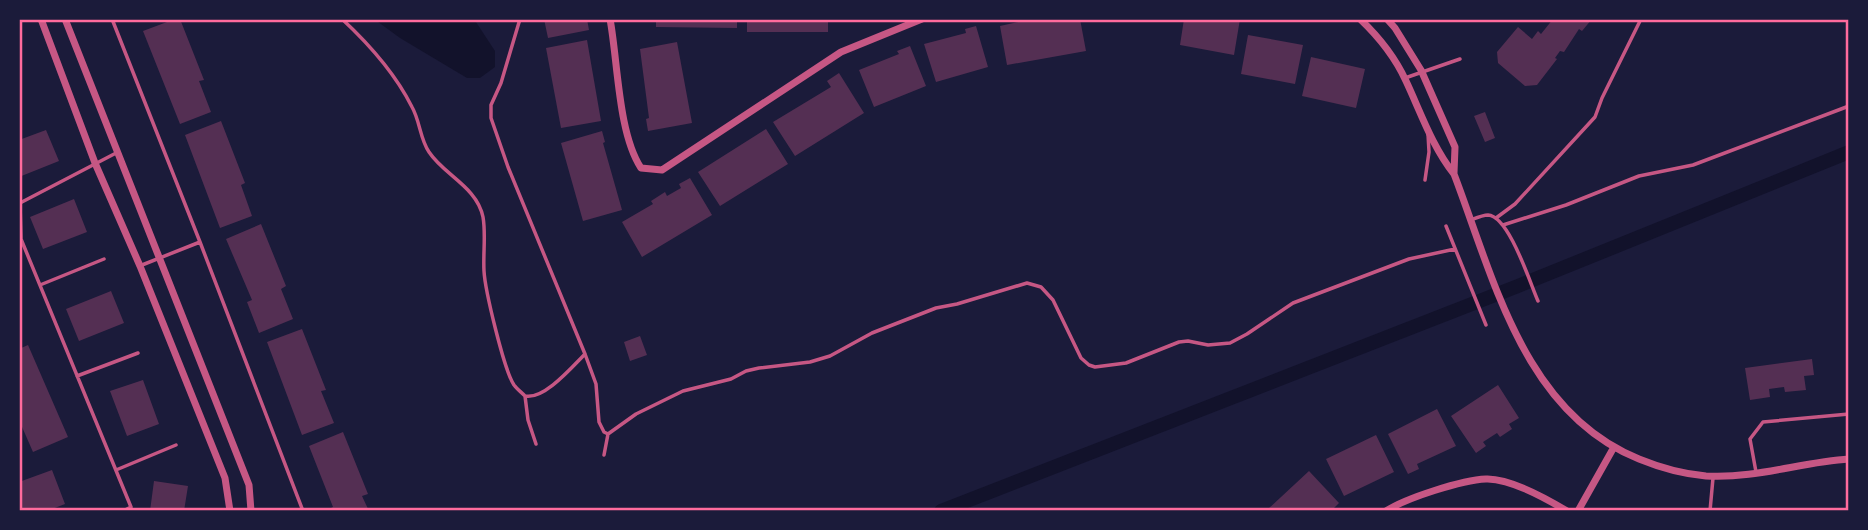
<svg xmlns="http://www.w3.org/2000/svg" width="1868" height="530" font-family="Rubik,sans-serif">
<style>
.water{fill:#12122b}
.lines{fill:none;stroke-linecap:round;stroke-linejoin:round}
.canal{stroke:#12122b;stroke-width:14}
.building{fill:#542f53}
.service{stroke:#c65784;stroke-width:3.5}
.minor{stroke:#c65784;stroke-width:7}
.neatline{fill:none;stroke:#ff6b9d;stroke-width:2.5}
</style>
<rect width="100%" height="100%" fill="#1b1b3a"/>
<path class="water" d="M374,19H474L495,51V67L480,78H467L400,38Z"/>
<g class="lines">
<path class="canal" d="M941,511L1518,286L1849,152"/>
</g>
<path class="building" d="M175,19H180L204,80L199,81L211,112L180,124L143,31Z
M544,19H587L589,30L548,38Z
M656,19H737V28L656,27Z
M747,19H828V32H747Z
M1032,19H1080L1086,51L1007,65L1000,26Z
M1184,19H1240L1234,55L1180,45Z
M1553,19H1592L1582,31L1579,29L1564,52L1560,51L1555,58L1557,59L1537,85L1525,86L1498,63L1497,52L1518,27L1532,39L1538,31L1541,34Z
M976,26L988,67L936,82L924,44L966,33L965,29Z
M1248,35L1303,45L1295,84L1241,74Z
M587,40L601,121L561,128L546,48Z
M677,42L692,123L648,131L646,119L649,118L640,49Z
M910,46L926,86L874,107L859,70L899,54L897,51Z
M1311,57L1365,69L1356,108L1302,96Z
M839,73L864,113L795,156L773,122L831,87L827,81Z
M1485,112L1495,138L1485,142L1474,116Z
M221,121L245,183L241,185L252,216L220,228L185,135Z
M766,129L788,164L720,206L698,172Z
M46,130L59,161L19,177V140Z
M602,131L605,142L603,143L622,210L583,221L561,143Z
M690,178L712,215L642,257L622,222L653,204L651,201L665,192L667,196L681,188L679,184Z
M74,199L87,232L43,249L30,217Z
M261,224L286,286L281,289L293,319L259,333L247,302L252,300L226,239Z
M111,291L124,323L79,341L66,309Z
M302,329L326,390L321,391L334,423L302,435L267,342Z
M640,336L647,355L630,361L624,342Z
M28,345L68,437L33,452L19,420V349Z
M1812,359L1814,375L1804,376L1806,390L1785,392L1784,387L1769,389L1770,397L1750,400L1745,368Z
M143,380L159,424L127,436L110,391Z
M1498,385L1519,418L1509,424L1512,429L1500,437L1497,433L1483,442L1486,446L1476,453L1451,416Z
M1437,409L1456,446L1417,464L1419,469L1408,474L1388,434Z
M343,432L368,494L362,496L369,511H330L329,509L333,507L309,446Z
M1376,435L1394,472L1344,496L1326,459Z
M52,470L65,504L47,511H19V482Z
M1309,471L1339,503L1331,511L1328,508L1325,511H1270L1268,509Z
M154,481L188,486L184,511H150Z"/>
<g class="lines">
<path class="service" d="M112,19L200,242L142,265
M342,19C370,45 395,73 412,107C420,121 420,139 429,152C444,175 477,187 483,217C486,234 483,253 484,271C485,290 504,370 514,385C517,389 521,392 525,396C544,400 572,367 585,354
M520,19L501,83L491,105V118L508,167L585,354L596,384L599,422L604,432L608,434L636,414L683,391L731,379L746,371L759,368L810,362L830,356L872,333L936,308L957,304L1027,283L1041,287L1053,300L1081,358L1089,365L1095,367L1126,363L1179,342L1188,341L1208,345L1230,343L1247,334L1293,303L1409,259L1455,249
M1405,78L1460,59
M118,152L20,203L21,239L131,507L123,511
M1425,180L1429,152L1428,134
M1496,218L1515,204L1595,117L1602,98L1641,19
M1471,220C1476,218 1483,215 1488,215C1509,216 1530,283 1538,301
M1503,225L1566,205L1639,176L1693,165L1849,106
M1446,226L1486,325
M200,242L303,511
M40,285L104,259
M77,376L138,353
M525,396L528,420L536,444
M604,455L608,434
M116,470L176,445
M1756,472L1750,439L1763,422L1849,414
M1710,511L1713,478"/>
<path class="minor" d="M41,19L95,163L140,266L225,478L230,511
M65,19L249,485L251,511
M610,19C618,62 618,133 641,168L662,170L841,52L922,19
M1360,19C1379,37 1395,57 1406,81C1421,113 1432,146 1454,174C1494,279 1524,413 1639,459C1661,468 1683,474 1706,476C1755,479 1801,462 1849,459
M1387,19L1395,28L1421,70L1455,147L1454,173
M1386,511C1406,498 1462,480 1486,479C1510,478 1547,499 1567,511
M1578,511L1614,447"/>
</g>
<rect width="1868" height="530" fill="none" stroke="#1b1b3a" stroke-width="42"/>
<rect x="21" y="21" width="1826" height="488" class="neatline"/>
</svg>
